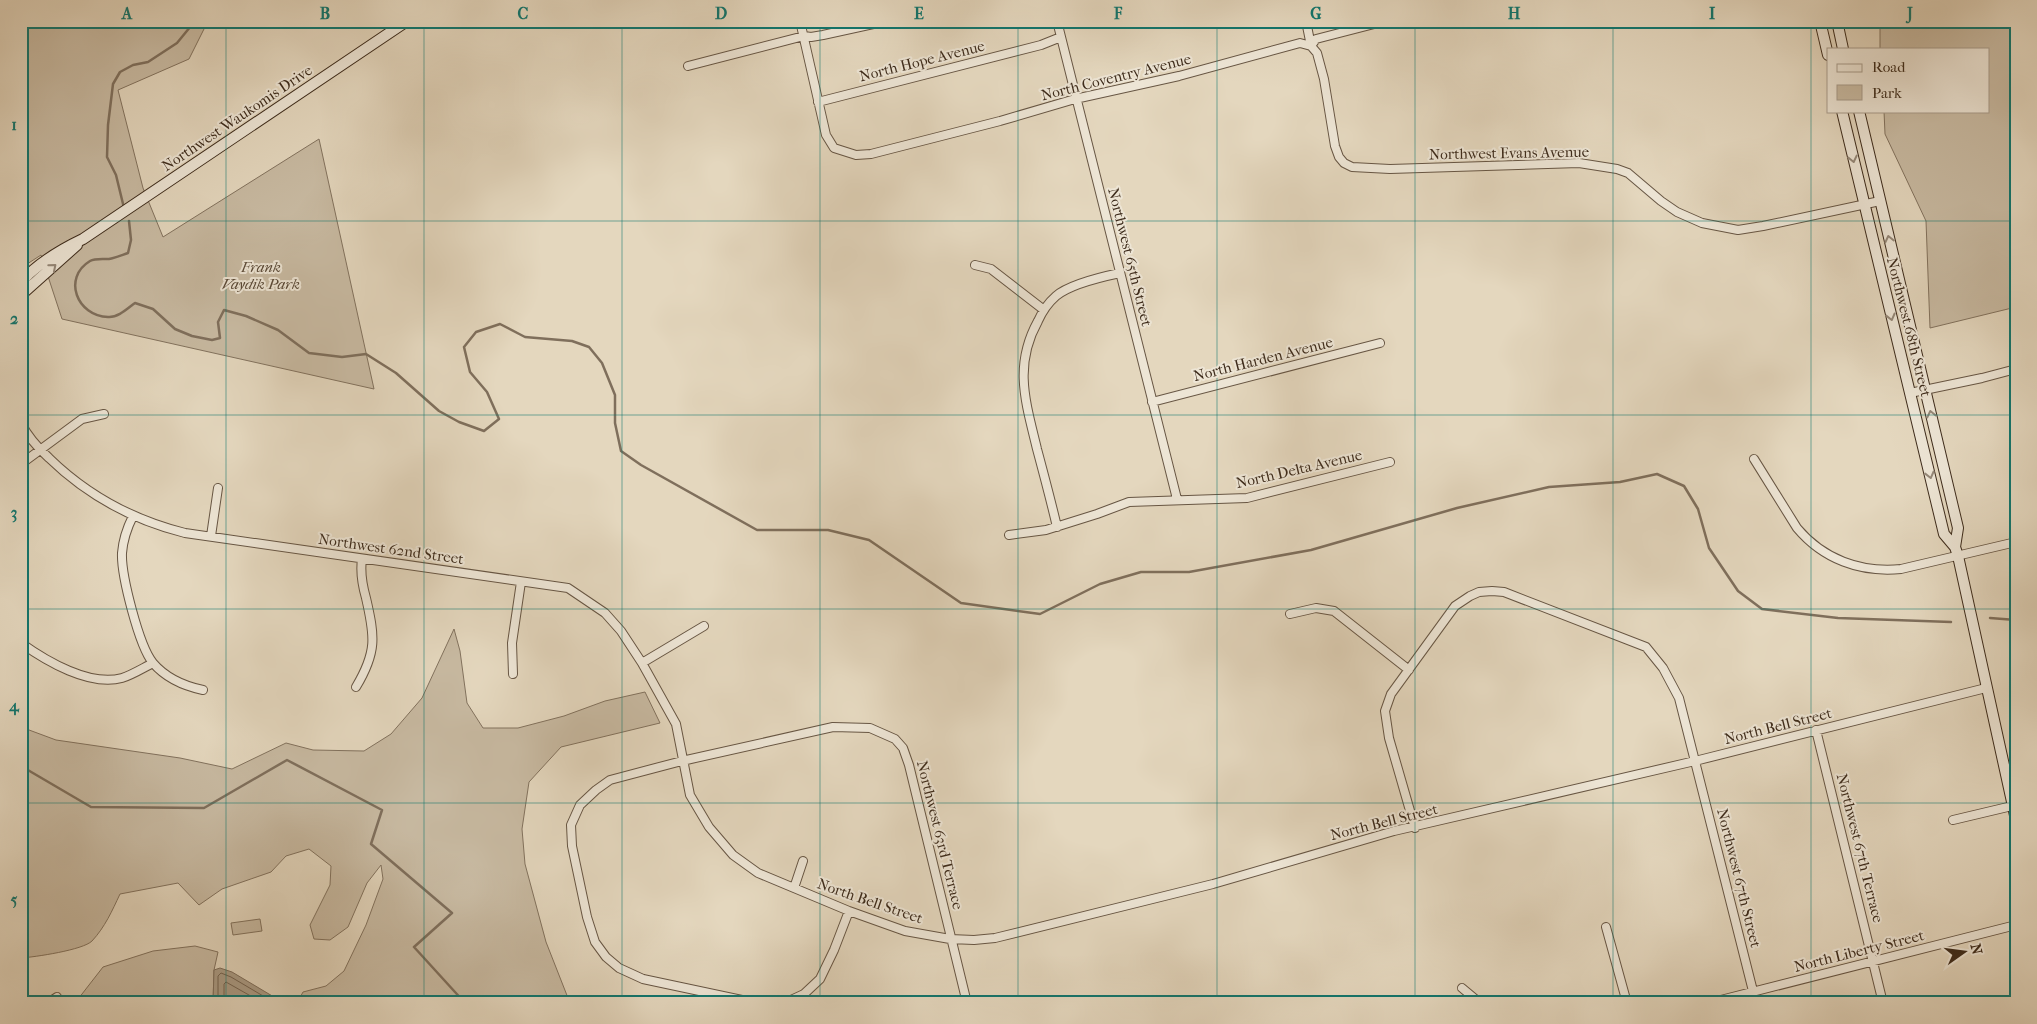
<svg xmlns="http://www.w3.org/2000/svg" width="2037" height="1024" font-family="'IM FELL French Canon',serif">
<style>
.green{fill:#c8baa2;stroke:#82725e}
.water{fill:#ab9d87;stroke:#7f6f5c}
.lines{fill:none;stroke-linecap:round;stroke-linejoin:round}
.shore{stroke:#746451;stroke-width:1}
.stream{stroke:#7f6f5c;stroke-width:2.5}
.minor-casing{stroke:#675644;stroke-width:10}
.secondary-casing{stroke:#3d2b1b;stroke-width:12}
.minor{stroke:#ede5d5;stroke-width:8}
.secondary{stroke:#ede5d5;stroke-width:10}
.oneway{stroke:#958878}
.grid{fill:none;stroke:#0f766e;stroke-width:1;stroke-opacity:0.55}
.labels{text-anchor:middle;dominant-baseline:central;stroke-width:4;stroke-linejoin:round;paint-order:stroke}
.street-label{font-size:15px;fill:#3d2b1b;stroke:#ede5d5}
.park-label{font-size:15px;font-style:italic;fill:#594836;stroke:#ede5d5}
.neatline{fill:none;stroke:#0f766e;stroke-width:2}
.grid-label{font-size:16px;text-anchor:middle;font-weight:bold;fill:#0f766e}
</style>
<rect width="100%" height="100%" fill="#e4d7be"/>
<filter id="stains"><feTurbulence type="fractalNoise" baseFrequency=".004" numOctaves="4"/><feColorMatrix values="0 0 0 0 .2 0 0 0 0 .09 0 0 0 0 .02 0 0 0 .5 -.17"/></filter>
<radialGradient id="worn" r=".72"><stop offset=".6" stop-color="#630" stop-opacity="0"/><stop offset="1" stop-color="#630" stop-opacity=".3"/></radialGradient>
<path class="green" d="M21,21H208L189,59L118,90L143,188L163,237L319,139L374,389L62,319L41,255L21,268Z
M1880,21H2016V307L1930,328L1926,221L1885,134L1884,111H1988V49H1880Z
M454,629L460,651L467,703L483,728H518L564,716L605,701L645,692L660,723L561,747L529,782L522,829L525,864L546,942L568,998L574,1003H297L303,992L326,986L344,971L366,925L383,879L381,865L367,883L348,927L330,940L314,939L310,925L330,885L331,866L309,849L286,856L271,872L222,889L199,905L178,883L120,894C112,911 105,927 92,941C83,950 35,957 21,958V727L56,740L180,758L232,769L286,743L313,750L364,751L391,734L422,698Z
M260,919L262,931L233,935L231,923Z
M195,946L218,952L214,970L213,1003H75L103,967L153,951Z"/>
<path class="water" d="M220,968L232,972L284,1003H213L214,970Z"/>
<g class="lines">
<path class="shore" d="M218,1003V976L221,973L231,977L275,1003
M224,1003V984L226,982L263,1003"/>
<path class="stream" d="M124,208L116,175L107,157L108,125L113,84L120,72L133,65L148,62L177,43L195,21
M129,221L131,240L128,253C122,255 115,258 109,259C103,259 95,258 90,261C62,278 77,316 108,317C118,318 128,308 135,303L153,309L175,329L192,336L212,340L220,338L218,322L224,310L246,316L278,330L309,353L342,357L366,354L396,373L439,411L459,422L484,431L499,419L487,392L470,372L464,347L476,332L500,324L525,337L572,341L589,347L602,363L615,395V423L621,451L641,465L757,530H828L869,540L961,603L1040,614L1100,584L1141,572H1189L1311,550L1457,508L1549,487L1620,482L1657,474L1684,486L1698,509L1709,548L1738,591L1762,609L1838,618L1951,622
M1990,618L2016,620
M21,766L91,807L204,808L287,760L382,810L371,844L452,913L414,947L465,1003"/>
<defs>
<path id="minor" d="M800,21L826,135L834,148L856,155L871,154L1000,121L1075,99L1179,76L1300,43L1311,46L1316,39L1386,21
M1057,21L1177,499
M1306,21L1311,46L1317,53L1324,79L1335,146L1339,157L1344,163L1352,167L1390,169L1579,163L1617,169L1628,173L1661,201L1677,212L1702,223L1738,230L1763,226L1880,201
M688,66L804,36L811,37L823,35L887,21
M818,102L1041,45L1061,37
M975,265L991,269L1044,310
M1910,393L1982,378L2016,369
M1152,402L1380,343
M21,423C28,437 38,448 49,458C88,496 133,520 185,533L568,588L605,613L621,631L642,663L676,724L690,795L709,827L733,855L758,873L849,911L905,931L950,939L974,940L995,938L1213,884L1394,831L1695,761L1986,688
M1754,459L1797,528C1823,559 1860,573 1901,569L2016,542
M21,464L82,419L104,414
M133,516C127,528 123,540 122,553C121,575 139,646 153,663C165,677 184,686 203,690
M1057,527C1051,501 1044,475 1037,449C1026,403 1013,366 1038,321C1042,312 1048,303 1056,296C1070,284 1101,277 1120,273
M1009,535L1046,530L1097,514L1129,502L1247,498L1390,462
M211,536L218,488
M1290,614L1316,608L1334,611L1409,670
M21,643C46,661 90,687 122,678C132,675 143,668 153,663
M642,663L704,626
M513,674L512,643L521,582
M356,687C377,652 375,637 366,598C362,584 360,573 362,559
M1816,730L1883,1003
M1953,820L2012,806
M1415,828L1389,738L1385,711L1391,694L1455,606L1470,596L1479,592L1492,591L1504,592L1646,647L1663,668L1679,698L1756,1003
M794,888L803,861
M849,911L834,950L820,979L804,994L791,1000L756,1003L643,979L619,968L606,957L595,942L587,917L572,846L571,825L580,805L596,790L610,780L682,761L833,727L870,728L895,739L903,748L909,765L967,1003
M1606,927L1627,1003
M1462,988L1480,1003
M804,994L812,1003
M48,1003L57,997
M1709,1003L2016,925"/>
<path id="secondary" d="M1820,21L1828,55
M1837,21L1843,49
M1842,111L1944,534L1955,547L1958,556L2016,820
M1859,111L1958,528L1955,547
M21,282C38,263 60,250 83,239L407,21
M21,295L77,245"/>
</defs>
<use href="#minor" class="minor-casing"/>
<use href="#secondary" class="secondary-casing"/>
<use href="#minor" class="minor"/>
<use href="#secondary" class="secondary"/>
</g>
<defs><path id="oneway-chevron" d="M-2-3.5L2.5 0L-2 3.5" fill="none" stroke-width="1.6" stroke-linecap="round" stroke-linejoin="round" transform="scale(1.25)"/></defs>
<g class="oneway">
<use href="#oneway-chevron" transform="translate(1853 159) rotate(77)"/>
<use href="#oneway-chevron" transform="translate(1889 239) rotate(-103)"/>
<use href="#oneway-chevron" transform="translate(53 267) rotate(-40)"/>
<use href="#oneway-chevron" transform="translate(1891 317) rotate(76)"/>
<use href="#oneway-chevron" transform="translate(1931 414) rotate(-103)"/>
<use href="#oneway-chevron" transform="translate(1930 475) rotate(76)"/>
</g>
<path class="grid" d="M226,21V1003M424,21V1003M622,21V1003M820,21V1003M1018,21V1003M1217,21V1003M1415,21V1003M1613,21V1003M1811,21V1003M21,221H2016M21,415H2016M21,609H2016M21,803H2016"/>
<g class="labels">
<g class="street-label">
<text transform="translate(922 61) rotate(-14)">North Hope Avenue</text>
<text transform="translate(1116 77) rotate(-14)">North Coventry Avenue</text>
<text transform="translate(237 118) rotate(-34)">Northwest Waukomis Drive</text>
<text transform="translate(1509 153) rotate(-1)">Northwest Evans Avenue</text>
<text transform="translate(1130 257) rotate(76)">Northwest 65th Street</text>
<text transform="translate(1909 327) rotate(76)">Northwest 68th Street</text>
<text transform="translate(1263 359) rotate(-14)">North Harden Avenue</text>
<text transform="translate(1299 469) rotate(-13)">North Delta Avenue</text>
<text transform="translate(391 549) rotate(8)">Northwest 62nd Street</text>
<text transform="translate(1778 726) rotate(-14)">North Bell Street</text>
<text transform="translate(1384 822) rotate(-14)">North Bell Street</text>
<text transform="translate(940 835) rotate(76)">Northwest 63rd Terrace</text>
<text transform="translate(1860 848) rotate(76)">Northwest 67th Terrace</text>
<text transform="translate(1739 878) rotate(76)">Northwest 67th Street</text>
<text transform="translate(870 901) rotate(19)">North Bell Street</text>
<text transform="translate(1859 951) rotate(-14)">North Liberty Street</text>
</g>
<g class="park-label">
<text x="261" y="267">Frank<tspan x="261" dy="17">Vaydik Park</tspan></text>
</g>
</g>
<rect width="2037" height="1024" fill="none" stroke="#e4d7be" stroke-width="55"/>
<rect x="1827" y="48" width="162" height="65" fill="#ede5d5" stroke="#a79b8b"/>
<rect x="1837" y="64" width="25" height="8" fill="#ede5d5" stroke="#a79b8b"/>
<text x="1872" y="72" font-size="15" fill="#3d2b1b">Road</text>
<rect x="1837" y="85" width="25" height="15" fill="#c8baa2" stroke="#a79b8b"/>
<text x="1872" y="98" font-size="15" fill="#3d2b1b">Park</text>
<g transform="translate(1964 952) rotate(76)" stroke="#ede5d5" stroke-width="4" paint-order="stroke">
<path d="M0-4L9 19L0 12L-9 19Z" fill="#3d2b1b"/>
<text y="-8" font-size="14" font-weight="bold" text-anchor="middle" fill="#3d2b1b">N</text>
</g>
<rect x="28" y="28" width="1982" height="968" class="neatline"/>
<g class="grid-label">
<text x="127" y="19">A</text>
<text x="325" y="19">B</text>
<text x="523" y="19">C</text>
<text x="721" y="19">D</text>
<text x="919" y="19">E</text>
<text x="1118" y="19">F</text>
<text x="1316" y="19">G</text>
<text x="1514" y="19">H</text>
<text x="1712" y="19">I</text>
<text x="1910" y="19">J</text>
<text x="14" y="130">1</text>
<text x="14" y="324">2</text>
<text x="14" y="518">3</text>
<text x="14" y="711">4</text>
<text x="14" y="905">5</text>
</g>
<rect width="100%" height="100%" filter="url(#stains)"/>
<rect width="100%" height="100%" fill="url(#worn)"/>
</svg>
